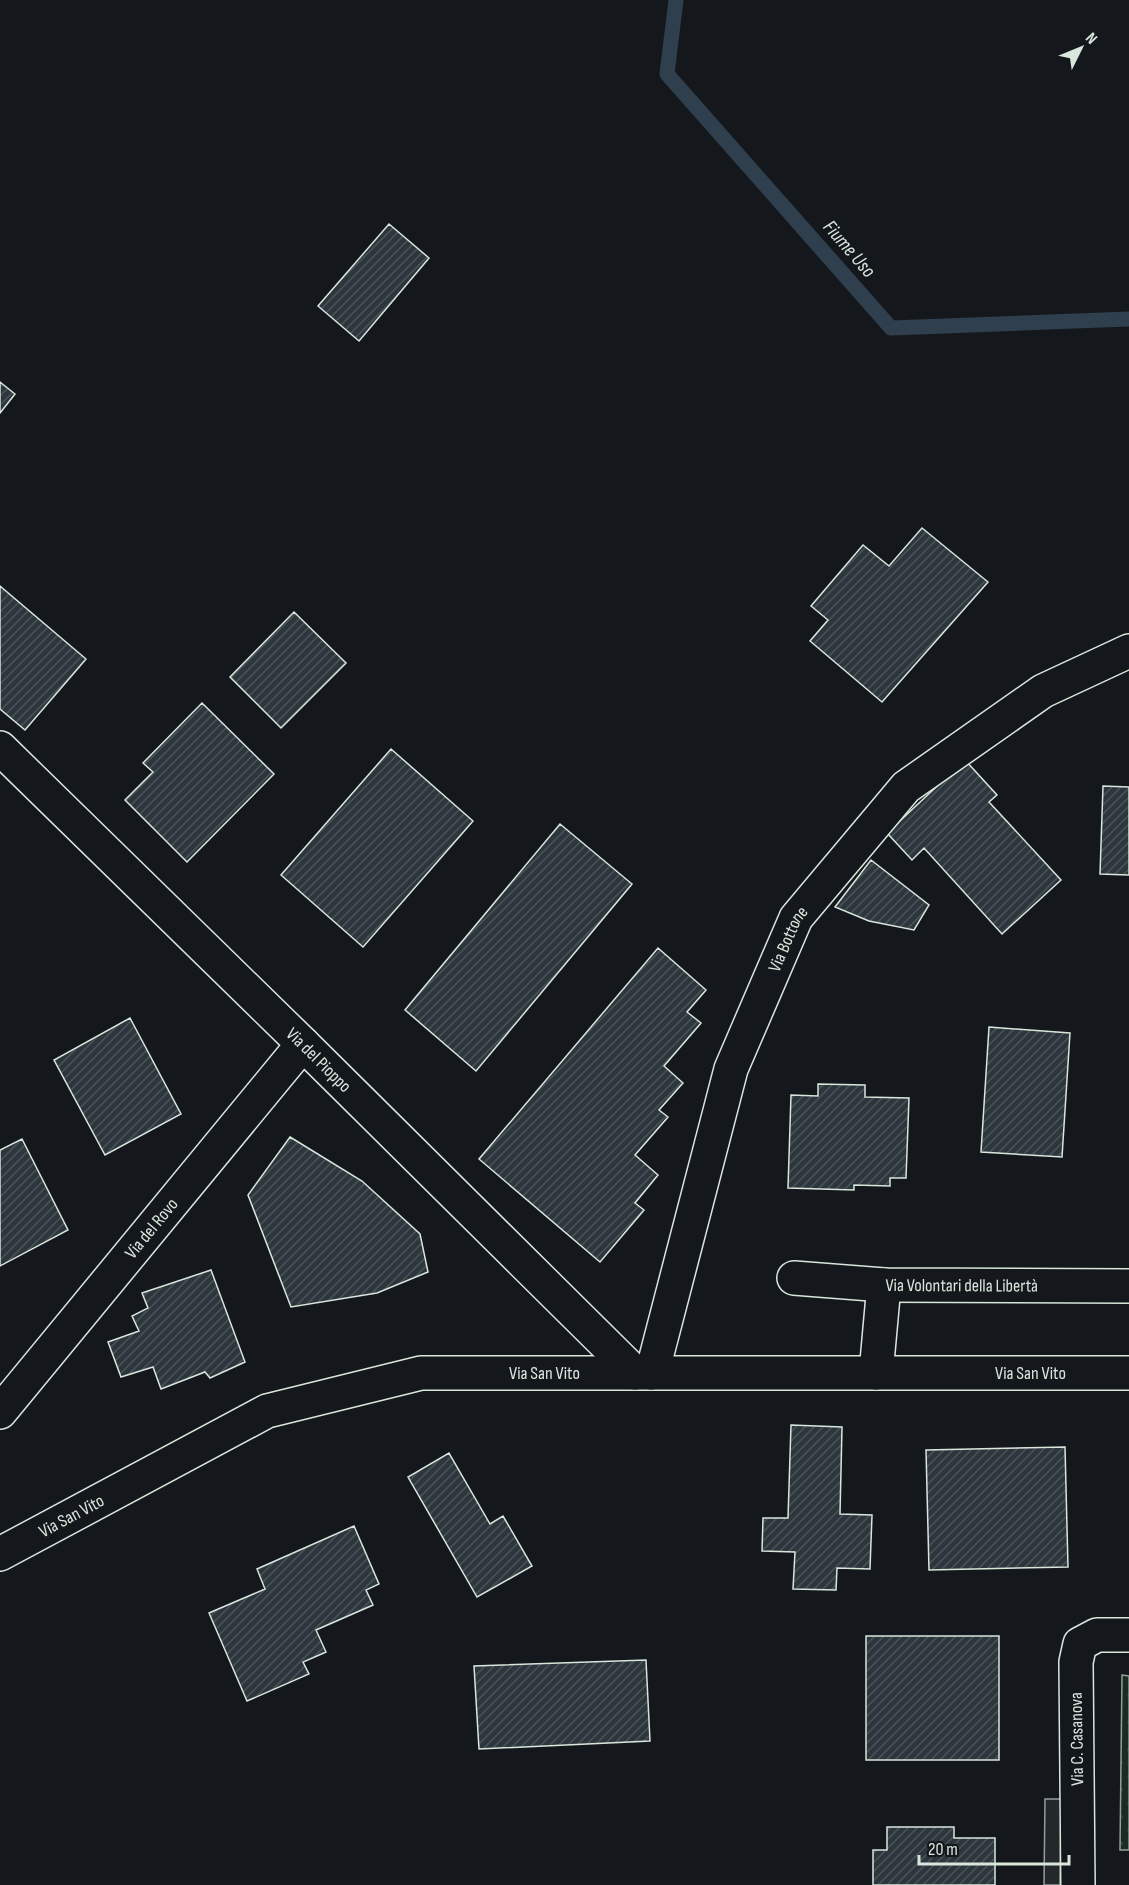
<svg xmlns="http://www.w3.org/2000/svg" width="1129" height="1885" font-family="'Sofia Sans Condensed',sans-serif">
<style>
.forest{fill:url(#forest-crowns);stroke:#939e99;stroke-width:1.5}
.parking{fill:#24282b;stroke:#939e99;stroke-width:1.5}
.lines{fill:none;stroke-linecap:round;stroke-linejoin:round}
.stream{stroke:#2f3f4d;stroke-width:15}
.building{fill:url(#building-hatch);stroke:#d8e6dc;stroke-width:1.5}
.minor-casing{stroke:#d8e6dc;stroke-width:36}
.minor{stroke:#14181c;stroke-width:33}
.labels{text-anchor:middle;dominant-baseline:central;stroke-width:4.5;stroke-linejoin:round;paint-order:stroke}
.street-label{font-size:18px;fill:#d8e6dc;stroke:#14181c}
.water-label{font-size:20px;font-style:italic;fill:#d8e6dc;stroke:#14181c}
</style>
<defs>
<pattern id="forest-crowns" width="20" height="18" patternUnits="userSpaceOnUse" patternTransform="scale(1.5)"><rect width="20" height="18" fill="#1a2d24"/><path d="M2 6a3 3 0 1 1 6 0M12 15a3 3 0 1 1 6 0" fill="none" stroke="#3b4b43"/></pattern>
<pattern id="building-hatch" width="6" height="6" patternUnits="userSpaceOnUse" patternTransform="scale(1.5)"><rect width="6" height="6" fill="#2c363c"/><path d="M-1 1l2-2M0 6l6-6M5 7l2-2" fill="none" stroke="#4a5358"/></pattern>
</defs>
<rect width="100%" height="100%" fill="#14181c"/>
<path class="forest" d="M1122,1675L1129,1676V1850H1120Z"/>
<path class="parking" d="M1045,1799H1061L1060,1885H1044Z"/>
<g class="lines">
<path class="stream" d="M676,0L667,74L891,328L1129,319"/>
</g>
<path class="building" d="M389,224L429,258L359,341L318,306Z
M0,382L15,394L0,413Z
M922,528L988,582L882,702L810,641L828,620L811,606L863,545L889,566Z
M0,586L86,659L25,730L0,709Z
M294,612L346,663L281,728L230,677Z
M202,703L274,774L187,862L125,800L153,772L143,763Z
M391,749L473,821L363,947L281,875Z
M965,760L997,795L989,802L1061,880L1002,934L924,848L912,860L887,833Z
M1103,786L1129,787V875L1100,874Z
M560,824L632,884L476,1071L405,1010Z
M871,860L929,905L914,930L869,921L835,907Z
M658,948L706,990L687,1012L701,1023L664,1066L683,1083L659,1110L668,1117L635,1155L658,1175L635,1203L644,1210L600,1262L479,1159Z
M130,1018L181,1114L105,1155L54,1060Z
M989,1027L1070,1033L1062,1157L981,1152Z
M818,1084L865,1085V1097L909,1098L906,1178H890V1186L854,1185V1190L788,1188L791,1095L818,1096Z
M290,1137L362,1181L420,1234L428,1272L377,1293L291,1307L248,1195Z
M22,1139L68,1230L0,1266V1150Z
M211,1270L245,1362L210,1378L205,1372L161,1389L153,1367L121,1377L108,1342L139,1331L132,1316L148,1308L142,1293Z
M791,1425L842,1427L840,1514L872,1515L870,1569L837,1568L836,1590L793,1589L795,1552L762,1551L763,1518H788Z
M1065,1447L1068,1567L929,1570L926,1450Z
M449,1453L490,1524L503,1516L532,1566L477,1597L408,1477Z
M354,1526L379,1584L366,1590L373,1605L316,1630L326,1652L303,1662L309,1674L247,1701L209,1613L265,1589L257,1569Z
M866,1636H999V1760H866Z
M646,1660L650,1741L479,1749L474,1666Z
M887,1827H954V1838H995V1885H873V1850H887Z"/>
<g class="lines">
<defs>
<g id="minor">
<path id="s1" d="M0,748L303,1044L635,1373"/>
<path id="s2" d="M794,1278L884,1285L1129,1286"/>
<path id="s3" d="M652,1373L731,1069L796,918L906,787L1043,691L1129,651"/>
<path d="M876,1373L884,1285"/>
<path id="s4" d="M0,1412L303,1044"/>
<path id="s5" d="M0,1554L267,1411L421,1373H1129"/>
<path d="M1078,1885L1076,1662L1080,1644L1097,1635H1129"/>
</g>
</defs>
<use href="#minor" class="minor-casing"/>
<use href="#minor" class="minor"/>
</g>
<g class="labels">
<g class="street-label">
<text stroke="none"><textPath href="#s3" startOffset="456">Via Bottone</textPath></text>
<text stroke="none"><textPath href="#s1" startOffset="446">Via del Pioppo</textPath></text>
<text stroke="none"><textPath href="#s4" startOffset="238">Via del Rovo</textPath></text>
<text stroke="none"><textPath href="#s2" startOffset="168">Via Volontari della Libertà</textPath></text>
<text stroke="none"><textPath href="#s5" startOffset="585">Via San Vito</textPath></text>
<text stroke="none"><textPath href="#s5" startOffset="1071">Via San Vito</textPath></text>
<text stroke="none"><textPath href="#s5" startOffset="81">Via San Vito</textPath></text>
<text transform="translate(1077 1739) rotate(-91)">Via C. Casanova</text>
</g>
<g class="water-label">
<text transform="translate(849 249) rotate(49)">Fiume Uso</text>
</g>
</g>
<g transform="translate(1081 48) rotate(47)" stroke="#14181c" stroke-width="4.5" paint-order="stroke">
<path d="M0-4.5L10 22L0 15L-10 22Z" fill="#d8e6dc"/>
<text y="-9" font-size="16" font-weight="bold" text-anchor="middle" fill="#d8e6dc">N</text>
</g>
<path d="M919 1855v9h150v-9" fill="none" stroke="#d8e6dc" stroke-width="3"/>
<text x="928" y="1855" font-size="18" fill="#d8e6dc" stroke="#14181c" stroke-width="4.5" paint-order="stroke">20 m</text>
</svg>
